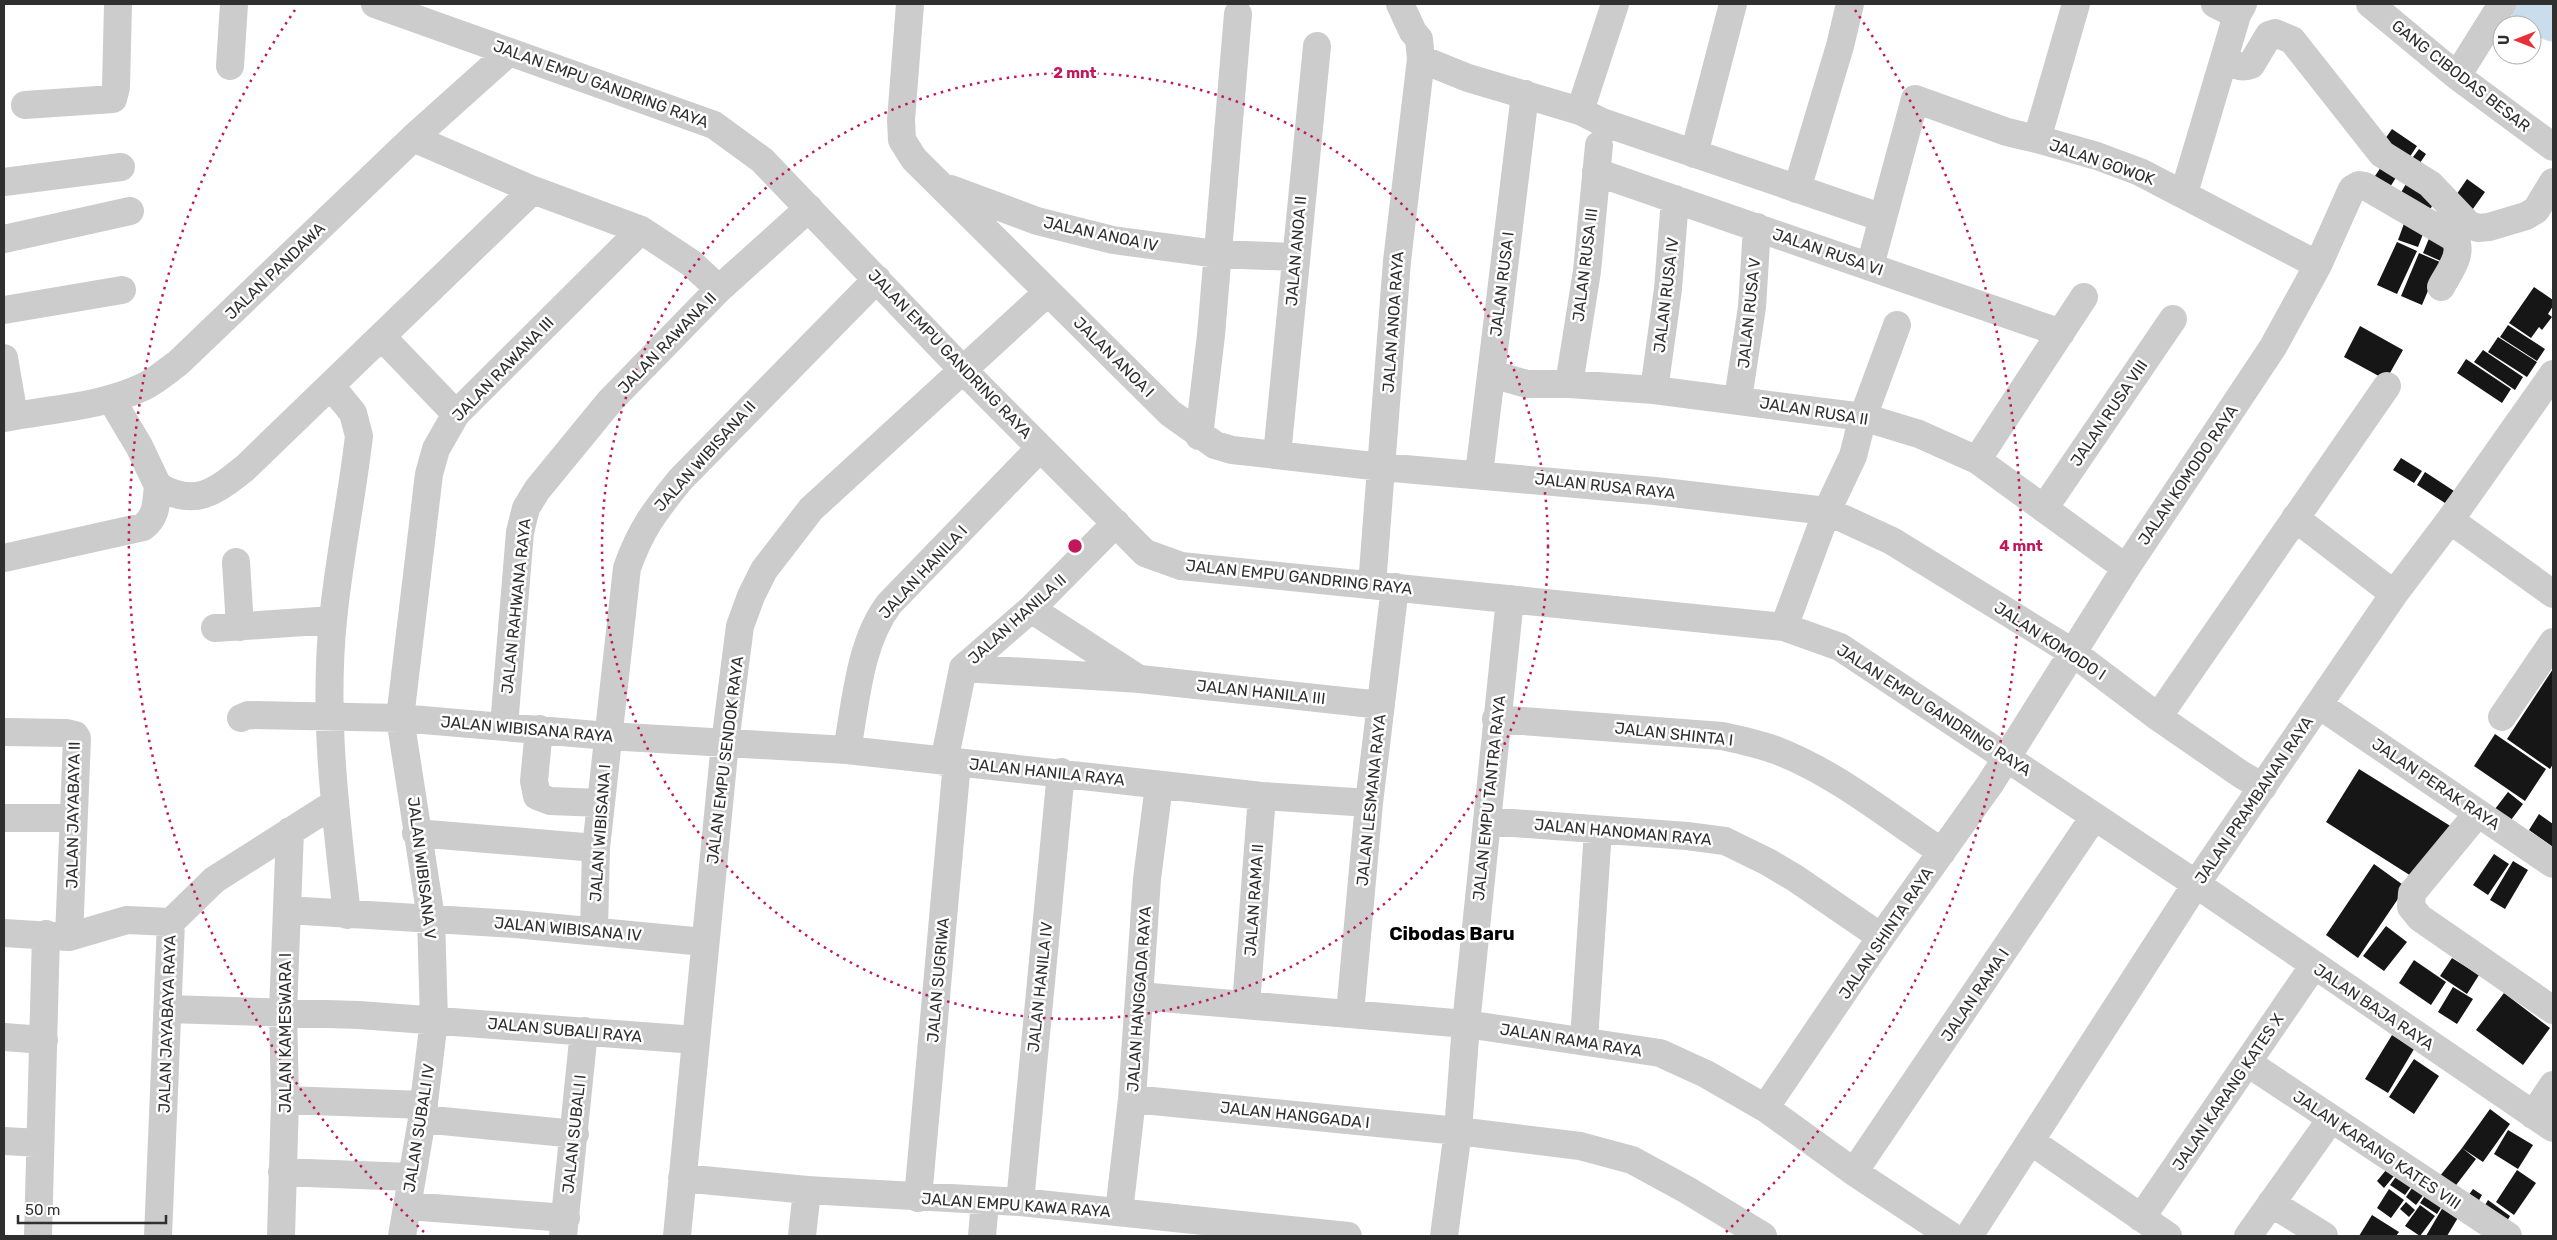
<svg xmlns="http://www.w3.org/2000/svg" width="2557" height="1240" font-family="Rubik,sans-serif">
<style>
.lines{fill:none;stroke-linecap:round;stroke-linejoin:round}
.river{stroke:#c9ddec;stroke-width:35}
.building{fill:#161616}
.minor{stroke:#ccc;stroke-width:28}
.ring{fill:none;stroke:#c2185b;stroke-width:2.5;stroke-dasharray:2.5 5}
.labels{text-anchor:middle;dominant-baseline:central;stroke-width:5;stroke-linejoin:round;paint-order:stroke}
.street-label{font-size:16px;fill:#2f2f2f;stroke:#fff}
.quarter-label{font-size:19px;font-weight:bold;fill:#000;stroke:#fff}
.centre{fill:#c2185b;stroke:#fff;stroke-width:2.5}
.ring-label{font-size:15px;text-anchor:middle;font-weight:bold;fill:#c2185b;stroke:#fff;stroke-width:5;stroke-linejoin:round;paint-order:stroke}
</style>
<rect width="100%" height="100%" fill="#fff"/>
<g class="lines">
<path class="river" d="M2529,4V12L2537,18L2553,24"/>
</g>
<path class="building" d="M2392,129L2417,146L2405,164L2380,146Z
M2419,149L2426,154L2418,166L2410,161Z
M2385,161L2400,171L2387,192L2371,182Z
M2410,177L2439,194L2428,213L2399,196Z
M2467,179L2485,192L2470,213L2452,201Z
M2405,221L2425,229L2418,247L2398,240Z
M2430,236L2452,245L2445,263L2423,253Z
M2397,242L2417,251L2397,294L2377,285Z
M2419,253L2440,262L2422,305L2401,296Z
M2534,287L2553,300V306L2548,314L2552,317L2542,330L2539,327L2531,338L2509,323Z
M2508,325L2545,349L2537,361L2500,337Z
M2360,326L2403,350L2386,380L2344,357Z
M2498,337L2537,362L2527,377L2488,352Z
M2483,350L2523,377L2515,390L2474,362Z
M2466,359L2511,389L2502,403L2457,373Z
M2401,458L2422,471L2414,483L2393,470Z
M2425,472L2454,491L2445,503L2417,485Z
M2553,669V764L2550,769L2507,739Z
M2495,734L2546,769L2525,801L2474,766Z
M2359,769L2452,827L2419,881L2326,822Z
M2508,792L2523,804L2511,820L2495,809Z
M2539,814L2553,824V847L2529,830Z
M2494,854L2509,864L2488,895L2473,885Z
M2513,861L2528,870L2505,909L2490,900Z
M2374,864L2406,887L2358,958L2326,935Z
M2386,926L2407,942L2384,971L2363,956Z
M2452,958L2479,975L2467,994L2440,976Z
M2414,960L2446,982L2431,1005L2399,983Z
M2453,987L2473,999L2457,1024L2438,1012Z
M2504,993L2550,1028L2523,1065L2476,1030Z
M2392,1035L2414,1049L2388,1093L2365,1079Z
M2414,1059L2439,1076L2414,1114L2389,1097Z
M2490,1109L2510,1124L2483,1162L2462,1148Z
M2508,1130L2533,1145L2518,1169L2494,1154Z
M2462,1148L2476,1159L2450,1193L2436,1181Z
M2391,1164L2399,1170L2384,1188L2377,1181Z
M2517,1170L2536,1183L2514,1215L2496,1202Z
M2400,1171L2415,1181L2405,1195L2390,1185Z
M2416,1182L2427,1190L2416,1205L2406,1197Z
M2389,1189L2404,1200L2391,1218L2377,1208Z
M2473,1189L2482,1195L2478,1202L2468,1196Z
M2429,1190L2445,1201L2437,1214L2420,1203Z
M2488,1200L2510,1216L2506,1223L2484,1207Z
M2406,1202L2415,1210L2409,1217L2400,1209Z
M2420,1205L2435,1216L2420,1236L2405,1226Z
M2443,1207L2459,1216L2447,1236H2426Z
M2372,1215L2399,1232L2396,1236H2359Z"/>
<g class="lines">
<path class="minor" d="M375,4L714,125L762,160L962,369L1145,553L1181,566L1784,627L1840,647L2196,884L2553,1128
M910,4L901,120L902,140L914,159L1170,413L1215,445L1232,450L1382,467L1655,491L1827,511L1892,541L2072,652L2158,717L2242,775L2263,787
M2076,4L2037,139L2097,156L2140,172L2318,265
M2215,4L2237,15
M2370,4L2457,76L2553,147
M1421,59L1468,78L1580,111L1602,122L1883,218
M2224,60C2233,64 2241,69 2251,65L2269,35L2275,33L2292,40L2382,154L2430,184L2469,225L2478,228L2489,227L2526,216L2536,210L2553,182
M230,66L234,4
M2457,76L2502,4
M25,105L113,99L116,87L118,4
M1580,111L1615,4
M413,138L533,190L641,230L691,263L719,289
M1694,154L1733,4
M1596,172L2061,333
M4,182L121,167
M951,189L1037,221L1113,240L1217,254L1295,257
M1797,189L1840,46L1850,4
M2184,193L2237,15L2243,4
M4,239L130,211
M1870,266L1915,99L2007,132L2037,139
M4,310L122,290
M382,337L456,414
M4,358L14,416
M1492,374L1527,384H1569L1654,390L1863,417L1919,434L1977,460L2126,568
M1569,384L1587,271L1599,145
M331,386L353,413L359,436C352,497 339,558 333,620C323,718 336,817 347,915
M1654,390L1668,289L1675,199
M111,399L139,446L158,486C195,508 215,492 245,468L533,190
M1738,399L1752,307L1757,227
M4,418C50,409 101,407 143,387C156,381 167,371 178,363L413,138L509,52
M1199,436L1211,335L1238,14
M1277,455L1317,46
M1977,460L2084,297
M1479,474L1525,94
M2045,507L2173,319
M2295,518L2394,594
M2450,520L2553,594
M4,558L143,527C157,517 156,502 158,486
M236,562L240,627
M1372,585L1397,261L1421,59L1419,39L1413,32L1400,4
M1031,609L1139,679
M1784,627L1827,511L1853,456L1863,417L1897,325
M215,628L333,620
M963,668L1140,679L1381,705
M2319,705L2553,864
M2158,717L2387,386
M2502,717L2553,642
M241,718L248,715L400,718L608,736L847,750L1262,796L1369,803
M1496,719L1722,736C1741,740 1760,744 1778,751C1837,774 1889,817 1942,852
M504,726L520,532L526,508L537,490L610,401L719,289L809,208
M539,729L534,781L537,796L550,801L601,803
M4,732L67,733L75,735L77,738L69,937
M847,750C856,702 859,644 889,604L1040,448
M944,762L963,668L1031,609L1116,523
M2478,813L2412,893L2411,907L2420,918L2553,1010
M4,818H73
M1487,821L1687,836L1725,841L1768,862L1795,878L1881,937
M416,833L596,848
M287,910L515,924L704,942
M171,922L214,880L335,803
M594,930L596,848L627,568C641,529 654,512 680,480L877,279
M4,933L69,937L127,920L171,922
M1139,996L1466,1024L1660,1053L1706,1074L1765,1108L1854,1172L1951,1236
M1246,1005L1262,796
M168,1009L359,1015L696,1040
M1350,1013L1369,803L1395,587
M4,1037L44,1040
M1584,1040L1598,830
M2248,1063L2508,1236
M1132,1099L1458,1131L1580,1146L1632,1160L1687,1190L1763,1236
M285,1100L424,1105
M1765,1108L1881,937L1990,784L2126,568L2273,347L2318,265L2352,189L2359,185L2365,186L2454,238C2465,253 2448,273 2441,287
M2533,1115L2553,1085
M422,1119L575,1134
M4,1141L40,1143
M2032,1142L2168,1236
M282,1172L410,1177
M1854,1172L2094,817
M682,1178L807,1190L1020,1202L1348,1236
M918,1198L957,762
M1020,1202L1061,772
M2271,1203L2324,1236
M407,1206L566,1218
M1119,1212L1132,1099L1147,879L1159,785
M2141,1218L2314,965
M38,1236L46,934
M158,1236L171,922
M281,1236L285,1100L283,1011L290,831
M402,1236L422,1119L434,1020L431,918L400,718L429,474L436,449L456,414L641,230
M563,1236L584,1031
M677,1236L725,743L740,626L751,596L764,570L811,509L1048,292
M802,1236L807,1190
M982,1236L985,1201
M1444,1236L1458,1131L1466,1024L1510,599
M1969,1236L2196,884L2394,594L2450,520L2553,374
M2248,1236L2331,1119"/>
</g>
<g class="ring">
<circle cx="1075" cy="546" r="473"/>
<path d="M424 1232A946 946 0 0 1 295 10M1855 10A946 946 0 0 1 1726 1232"/>
</g>
<g class="labels">
<g class="street-label">
<text transform="translate(2461 76) rotate(38)">GANG CIBODAS BESAR</text>
<text transform="translate(601 84) rotate(20)">JALAN EMPU GANDRING RAYA</text>
<text transform="translate(2102 162) rotate(19)">JALAN GOWOK</text>
<text transform="translate(1101 234) rotate(12)">JALAN ANOA IV</text>
<text transform="translate(1296 251) rotate(-85)">JALAN ANOA II</text>
<text transform="translate(1828 252) rotate(19)">JALAN RUSA VI</text>
<text transform="translate(1585 265) rotate(-83)">JALAN RUSA III</text>
<text transform="translate(275 271) rotate(-44)">JALAN PANDAWA</text>
<text transform="translate(1502 284) rotate(-83)">JALAN RUSA I</text>
<text transform="translate(1666 295) rotate(-83)">JALAN RUSA IV</text>
<text transform="translate(1749 313) rotate(-84)">JALAN RUSA V</text>
<text transform="translate(1393 322) rotate(-86)">JALAN ANOA RAYA</text>
<text transform="translate(667 343) rotate(-46)">JALAN RAWANA II</text>
<text transform="translate(950 354) rotate(46)">JALAN EMPU GANDRING RAYA</text>
<text transform="translate(1114 357) rotate(45)">JALAN ANOA I</text>
<text transform="translate(503 369) rotate(-46)">JALAN RAWANA III</text>
<text transform="translate(1814 411) rotate(9)">JALAN RUSA II</text>
<text transform="translate(2109 413) rotate(-56)">JALAN RUSA VIII</text>
<text transform="translate(705 456) rotate(-48)">JALAN WIBISANA II</text>
<text transform="translate(2188 475) rotate(-56)">JALAN KOMODO RAYA</text>
<text transform="translate(1605 486) rotate(6)">JALAN RUSA RAYA</text>
<text transform="translate(923 572) rotate(-47)">JALAN HANILA I</text>
<text transform="translate(1299 577) rotate(6)">JALAN EMPU GANDRING RAYA</text>
<text transform="translate(516 606) rotate(-84)">JALAN RAHWANA RAYA</text>
<text transform="translate(1017 619) rotate(-42)">JALAN HANILA II</text>
<text transform="translate(2050 641) rotate(33)">JALAN KOMODO I</text>
<text transform="translate(1261 692) rotate(6)">JALAN HANILA III</text>
<text transform="translate(1934 710) rotate(33)">JALAN EMPU GANDRING RAYA</text>
<text transform="translate(527 729) rotate(5)">JALAN WIBISANA RAYA</text>
<text transform="translate(1674 734) rotate(6)">JALAN SHINTA I</text>
<text transform="translate(725 760) rotate(-83)">JALAN EMPU SENDOK RAYA</text>
<text transform="translate(1047 772) rotate(6)">JALAN HANILA RAYA</text>
<text transform="translate(2436 784) rotate(34)">JALAN PERAK RAYA</text>
<text transform="translate(1489 798) rotate(-84)">JALAN EMPU TANTRA RAYA</text>
<text transform="translate(1371 800) rotate(-84)">JALAN LESMANA RAYA</text>
<text transform="translate(2254 800) rotate(-56)">JALAN PRAMBANAN RAYA</text>
<text transform="translate(73 815) rotate(-89)">JALAN JAYABAYA II</text>
<text transform="translate(1623 832) rotate(5)">JALAN HANOMAN RAYA</text>
<text transform="translate(600 833) rotate(-86)">JALAN WIBISANA I</text>
<text transform="translate(422 868) rotate(83)">JALAN WIBISANA V</text>
<text transform="translate(1254 900) rotate(-86)">JALAN RAMA II</text>
<text transform="translate(568 929) rotate(5)">JALAN WIBISANA IV</text>
<text transform="translate(1886 933) rotate(-56)">JALAN SHINTA RAYA</text>
<text transform="translate(938 980) rotate(-85)">JALAN SUGRIWA</text>
<text transform="translate(1040 987) rotate(-84)">JALAN HANILA IV</text>
<text transform="translate(1975 995) rotate(-56)">JALAN RAMA I</text>
<text transform="translate(1139 999) rotate(-86)">JALAN HANGGADA RAYA</text>
<text transform="translate(2374 1007) rotate(34)">JALAN BAJA RAYA</text>
<text transform="translate(167 1024) rotate(-88)">JALAN JAYABAYA RAYA</text>
<text transform="translate(565 1030) rotate(5)">JALAN SUBALI RAYA</text>
<text transform="translate(285 1033) rotate(-90)">JALAN KAMESWARA I</text>
<text transform="translate(1571 1040) rotate(9)">JALAN RAMA RAYA</text>
<text transform="translate(2228 1092) rotate(-56)">JALAN KARANG KATES X</text>
<text transform="translate(1295 1115) rotate(6)">JALAN HANGGADA I</text>
<text transform="translate(419 1128) rotate(-81)">JALAN SUBALI IV</text>
<text transform="translate(574 1134) rotate(-84)">JALAN SUBALI I</text>
<text transform="translate(2377 1150) rotate(34)">JALAN KARANG KATES VIII</text>
<text transform="translate(1016 1205) rotate(4)">JALAN EMPU KAWA RAYA</text>
</g>
<g class="quarter-label">
<text x="1452" y="933">Cibodas Baru</text>
</g>
</g>
<circle cx="1075" cy="546" r="8" class="centre"/>
<g class="ring-label">
<text x="1075" y="78">2 mnt</text>
<text x="2021" y="551">4 mnt</text>
</g>
<rect width="2557" height="1240" fill="none" stroke="#2f2f2f" stroke-width="10"/>
<g transform="translate(2517 40) rotate(270)"><circle r="24" fill="#ffffff" stroke="#acacac"/>
<path d="M0-4L9 19L0 12L-9 19Z" fill="#e6313b"/>
<text y="-8" font-size="14" font-weight="bold" text-anchor="middle" fill="#2f2f2f">U</text>
</g>
<path d="M18 1215v8h148v-8" fill="none" stroke="#2f2f2f" stroke-width="2.5"/>
<text x="25" y="1215" font-size="15" fill="#2f2f2f" stroke="#ffffff" stroke-width="4" paint-order="stroke">50 m</text>
</svg>
